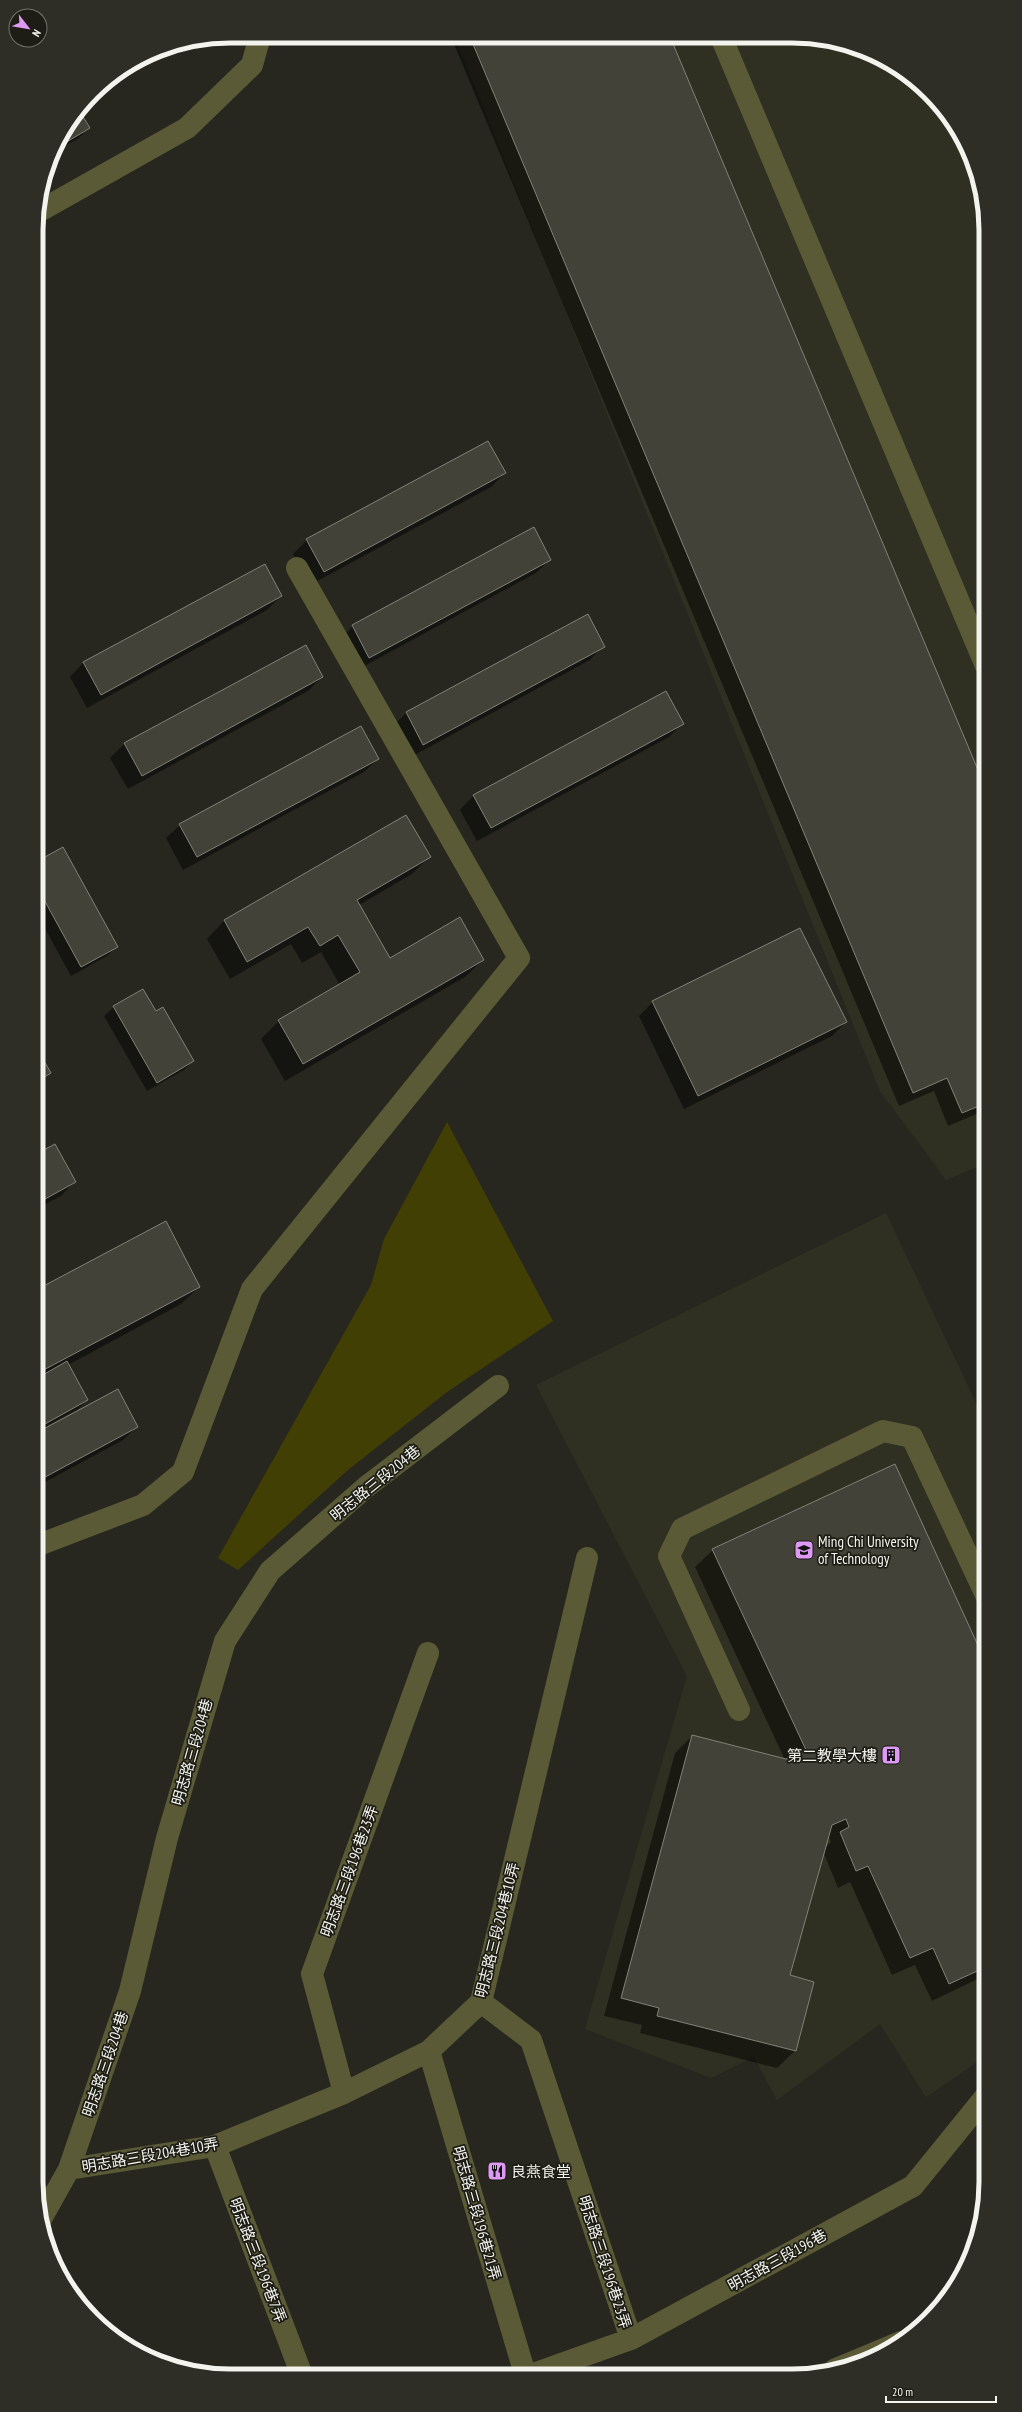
<svg xmlns="http://www.w3.org/2000/svg" width="1022" height="2412" font-family="'PT Sans Narrow','Noto Sans TC',sans-serif">
<style>
.built{fill:#303022}
.green{fill:#413f04}
.shadow{fill:#0007;fill-rule:evenodd}
.building{fill:#424239;stroke:#818278}
.lines{fill:none;stroke-linecap:round;stroke-linejoin:round}
.service{stroke:#5a5a36;stroke-width:22}
.labels{text-anchor:middle;dominant-baseline:central;stroke-width:3.5;stroke-linejoin:round;paint-order:stroke}
.street-label{font-size:15px;fill:#f4f4ee;stroke:#1d1d16}
.poi-label{font-size:15px;fill:#f4f4ee;stroke:#1d1d16;text-anchor:start}
.rim{fill:none;stroke:#f4f4ee;stroke-width:5}
</style>
<rect width="100%" height="100%" fill="#27271f"/>
<path class="built" d="M455,37L829,40L878,56L929,93L960,133L979,180L986,230V1163L946,1180L880,1091Z
M886,1213L986,1424V2056L926,2097L880,2024L777,2100L754,2057L711,2078L585,2029L687,1676L536,1385Z"/>
<path class="green" d="M447,1122L553,1321L447,1392L348,1470L238,1570L218,1558L371,1285L384,1239Z"/>
<path class="shadow" d="M451,37L670,39L986,792V1110L948,1126L934,1091L899,1106Z
M80,113L88,128L79,138L54,152L56,145Z
M505,473L491,487L310,585L293,554L307,540Z
M533,528L550,559L536,573L355,671L339,640L353,626Z
M264,565L281,596L267,610L87,708L70,677L83,663Z
M587,615L603,646L590,660L409,758L392,727L406,713Z
M305,646L322,677L308,691L128,789L110,758L124,744Z
M666,692L683,723L669,737L477,841L460,810L473,796Z
M378,759L364,772L183,870L166,838L180,825Z
M406,816L429,857L412,874L359,905L390,959L483,960L465,977L285,1081L261,1039L279,1021L340,985L321,952L302,963L291,944L230,979L207,939L224,921Z
M36,863L117,946L107,956L71,976L36,912Z
M653,1002L846,1022L832,1036L684,1109L639,1016Z
M114,1007L155,1012L193,1061L184,1070L147,1091L104,1016Z
M36,1049L50,1073L36,1086Z
M36,1155L74,1182L61,1196L36,1209Z
M986,1259V1285L978,1266Z
M199,1287L181,1304L68,1365L87,1400L78,1409L48,1425L49,1427L137,1426L123,1440L36,1487V1291Z
M713,1550L986,1665V1975L932,2001L915,1965L892,1975L850,1882L838,1888L823,1851L789,1976L813,1982L795,2051L777,2068L640,2033L642,2025L604,2016L675,1753L692,1736L785,1760L695,1567ZM828,1835L831,1842L824,1849Z"/>
<path class="building" d="M470,37L671,39L986,789V1103L962,1113L947,1078L913,1093Z
M80,112L90,128L55,149L56,145Z
M488,441L506,473L324,572L306,539Z
M534,527L551,560L369,658L352,625Z
M265,564L282,596L101,695L83,662Z
M588,614L605,647L423,745L406,712Z
M306,645L323,677L142,776L124,743Z
M666,691L684,724L491,828L473,795Z
M361,726L379,759L197,857L179,824Z
M406,815L431,857L357,900L390,958L460,917L484,960L303,1064L278,1020L360,972L338,935L320,946L308,927L247,962L224,920Z
M63,847L118,947L81,967L36,885V862Z
M800,928L847,1022L698,1096L652,1001Z
M143,989L156,1011L163,1007L194,1061L157,1083L113,1006Z
M36,1047L51,1073L36,1082Z
M55,1144L76,1182L36,1204V1154Z
M166,1221L200,1287L36,1374V1290Z
M67,1361L88,1400L45,1424L36,1408V1379Z
M118,1389L138,1427L36,1482V1433Z
M895,1464L986,1663V1967L949,1984L933,1948L910,1958L868,1866L856,1871L840,1832L849,1827L846,1819L832,1825L790,1975L814,1982L796,2051L657,2016L659,2008L621,1998L692,1735L786,1759L806,1750L712,1549Z"/>
<g class="lines">
<path class="service" d="M722,39L986,666
M38,212L187,128L252,65L260,36
M36,1546L143,1505L183,1472L252,1289L519,958L297,568
M739,1710L669,1556L682,1529L883,1431L912,1437L986,1595
M481,2002L531,2040L631,2339
M429,2051L525,2374
M344,2093L312,1974L428,1653
M215,2146L301,2373
M69,2169L215,2146L344,2093L429,2051L481,2002L587,1558
M41,2219L69,2169L130,1991L167,1838L225,1641L270,1571L366,1487L498,1386
M834,2370L901,2342
M533,2374L631,2339L913,2186L986,2096"/>
</g>
<defs>
<symbol id="university-square" viewBox="-11 -11 22 22"><rect x="-9" y="-9" width="18" height="18" rx="4" fill="#dd99f3" stroke="#1d1d16"/><path d="M0-5L7-2L0 1L-7-2ZM-4 1L0 2.5L4 1V4Q0 6-4 4Z" fill="#111"/></symbol>
<symbol id="building-square" viewBox="-11 -11 22 22"><rect x="-9" y="-9" width="18" height="18" rx="4" fill="#dd99f3" stroke="#1d1d16"/><path d="M-4-6H4V6H1V3H-1V6H-4ZM-2.5-4.3h1.7v1.8h-1.7ZM.8-4.3h1.7v1.8H.8ZM-2.5-1h1.7V.8h-1.7ZM.8-1h1.7V.8H.8Z" fill="#111"/></symbol>
<symbol id="restaurant-square" viewBox="-11 -11 22 22"><rect x="-9" y="-9" width="18" height="18" rx="4" fill="#dd99f3" stroke="#1d1d16"/><path d="M-5-6h1v4h1v-4h1v4h1v-4h1v5L-1.5 .5V6h-2V.5L-5-1ZM5-6V6H3V1.5H1.5Q1.5-4 5-6Z" fill="#111"/></symbol>
</defs>
<g fill-rule="evenodd">
<use href="#university-square" x="793" y="1539" width="22" height="22"/>
<use href="#building-square" x="880" y="1744" width="22" height="22"/>
<use href="#restaurant-square" x="486" y="2160" width="22" height="22"/>
</g>
<g class="labels">
<g class="street-label">
<text transform="translate(375 1483) rotate(-39)">明志路三段204巷</text>
<text transform="translate(192 1752) rotate(-74)">明志路三段204巷</text>
<text transform="translate(349 1871) rotate(-70)">明志路三段196巷23弄</text>
<text transform="translate(497 1930) rotate(-76)">明志路三段204巷10弄</text>
<text transform="translate(105 2064) rotate(-71)">明志路三段204巷</text>
<text transform="translate(150 2155) rotate(-10)">明志路三段204巷10弄</text>
<text transform="translate(477 2213) rotate(74)">明志路三段196巷21弄</text>
<text transform="translate(258 2260) rotate(69)">明志路三段196巷7弄</text>
<text transform="translate(777 2260) rotate(-29)">明志路三段196巷</text>
<text transform="translate(605 2262) rotate(72)">明志路三段196巷23弄</text>
</g>
<g class="poi-label">
<text x="818" y="1541">Ming Chi University<tspan x="818" dy="17">of Technology</tspan></text>
<text x="877" y="1755" text-anchor="end">第二教學大樓</text>
<text x="511" y="2171">良燕食堂</text>
</g>
</g>
<path d="M0 0H1022V2412H0ZM230 43H792A187 187 0 0 1 979 230V2182A187 187 0 0 1 792 2369H230A187 187 0 0 1 43 2182V230A187 187 0 0 1 230 43Z" fill="#2e2e27" fill-rule="evenodd"/>
<path class="rim" d="M230 43H792A187 187 0 0 1 979 230V2182A187 187 0 0 1 792 2369H230A187 187 0 0 1 43 2182V230A187 187 0 0 1 230 43Z"/>
<g transform="translate(28 28) rotate(121)"><circle r="19" fill="#1d1d16" stroke="#73736c"/>
<path d="M0-3L7 15L0 10L-7 15Z" fill="#dd99f3"/>
<text y="-6" font-size="11" font-weight="bold" text-anchor="middle" fill="#f4f4ee">N</text>
</g>
<path d="M886 2396v6h110v-6" fill="none" stroke="#f4f4ee" stroke-width="2"/>
<text x="892" y="2396" font-size="12" fill="#f4f4ee" stroke="#1d1d16" stroke-width="3" paint-order="stroke">20 m</text>
</svg>
